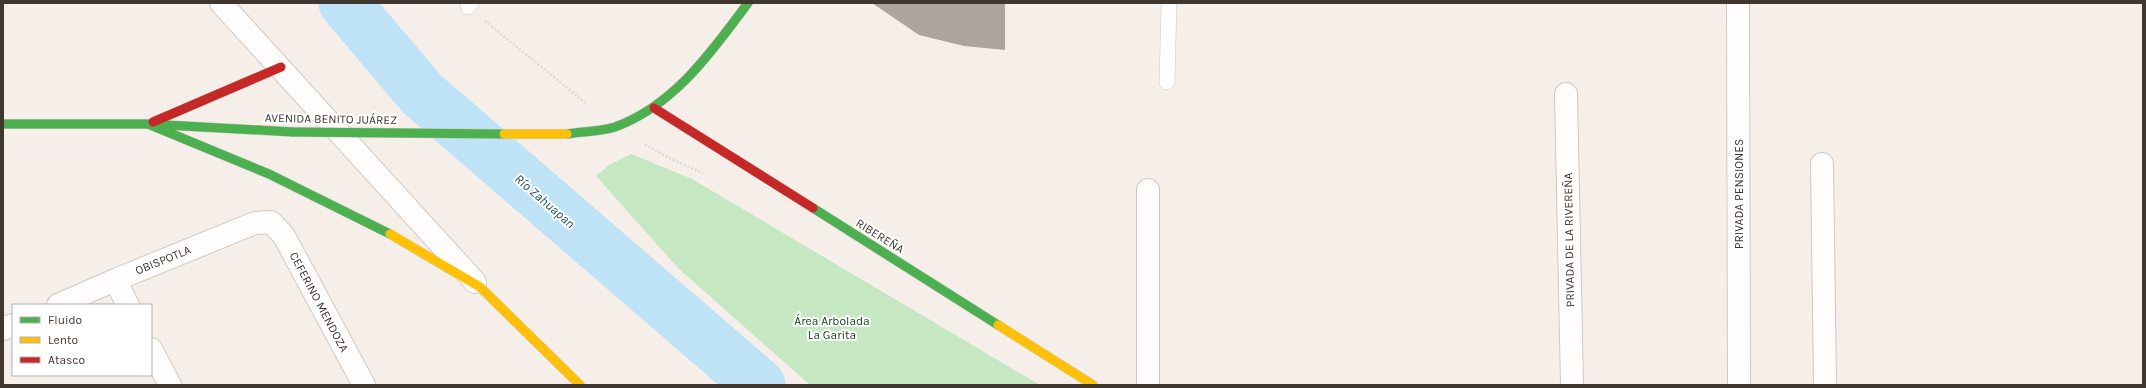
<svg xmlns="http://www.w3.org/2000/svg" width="2146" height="388" font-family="Karla,sans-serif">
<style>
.green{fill:#c5e7c2}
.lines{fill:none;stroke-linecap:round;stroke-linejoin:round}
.river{stroke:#bfe3f6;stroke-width:53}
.building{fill:#aca59f}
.lane-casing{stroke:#d0c8c2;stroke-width:16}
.street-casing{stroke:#d0c8c2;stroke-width:24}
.fast-casing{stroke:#d0c8c2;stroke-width:10}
.slow-casing{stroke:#d0c8c2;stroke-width:10}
.jam-casing{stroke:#d0c8c2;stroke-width:10}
.path{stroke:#dcdad8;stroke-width:2.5;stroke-dasharray:2 2;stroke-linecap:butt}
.lane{stroke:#fefdfc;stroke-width:15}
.street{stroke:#fefdfc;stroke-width:22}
.fast{stroke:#4caf50;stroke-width:9}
.slow{stroke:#ffc107;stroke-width:9}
.jam{stroke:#c62828;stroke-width:9}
.fast-bridge-casing{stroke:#d0c8c2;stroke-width:10;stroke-linecap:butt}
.slow-bridge-casing{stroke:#d0c8c2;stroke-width:10;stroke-linecap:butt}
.fast-bridge{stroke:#4caf50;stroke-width:9}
.slow-bridge{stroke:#ffc107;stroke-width:9}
.labels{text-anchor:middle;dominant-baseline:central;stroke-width:4;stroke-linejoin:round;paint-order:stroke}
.street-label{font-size:12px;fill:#3f362f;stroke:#fff}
.park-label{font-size:12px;fill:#13451c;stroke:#fff}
.water-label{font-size:13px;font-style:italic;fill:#214c60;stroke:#fff}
</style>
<rect width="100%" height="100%" fill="#f6efe9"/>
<path class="green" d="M631,154L692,179L1040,385H810L679,269L596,176L609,165Z"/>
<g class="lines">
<path class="river" d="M345,3L422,94L759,385"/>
</g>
<path class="building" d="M872,3H1005V50L964,46L919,35Z"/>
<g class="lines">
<defs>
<path id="lane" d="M468,7L471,3
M1167,82L1169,3"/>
<path id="street" d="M221,3L475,282
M1738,3L1739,385
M1566,94L1572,385
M1822,164L1825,385
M1148,190V385
M115,280L128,305
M58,305L115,280L255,223L271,222L284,236L364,385
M3,329L13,325
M151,349L170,385"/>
<path id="fast" d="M3,124H148L293,132
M148,124L269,174L390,234
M567,134C583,131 600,132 615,127C675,105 712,51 748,3
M813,208L998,325"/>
<path id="slow" d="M390,234L480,287L580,385
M998,325L1093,385"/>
<path id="jam" d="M654,108L813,208
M153,122L281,67"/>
</defs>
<use href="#lane" class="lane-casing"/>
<use href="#street" class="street-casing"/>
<use href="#fast" class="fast-casing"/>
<use href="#slow" class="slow-casing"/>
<use href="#jam" class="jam-casing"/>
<path class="path" d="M485,21L587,104
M645,144L669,158L703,173"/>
<use href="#lane" class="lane"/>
<use href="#street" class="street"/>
<use href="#fast" class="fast"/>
<use href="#slow" class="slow"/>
<use href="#jam" class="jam"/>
<defs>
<path id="fast-bridge" d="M293,132L504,134"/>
<path id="slow-bridge" d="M504,134H567"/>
</defs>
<use href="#fast-bridge" class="fast-bridge-casing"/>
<use href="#slow-bridge" class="slow-bridge-casing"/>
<use href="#fast-bridge" class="fast-bridge"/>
<use href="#slow-bridge" class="slow-bridge"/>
</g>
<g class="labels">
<g class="street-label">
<text transform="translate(331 119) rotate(1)">AVENIDA BENITO JUÁREZ</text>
<text transform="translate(1739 194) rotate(-90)">PRIVADA PENSIONES</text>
<text transform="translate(880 236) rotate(32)">RIBEREÑA</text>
<text transform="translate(1569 240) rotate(-91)">PRIVADA DE LA RIVEREÑA</text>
<text transform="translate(163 260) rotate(-22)">OBISPOTLA</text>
<text transform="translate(319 302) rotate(62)">CEFERINO MENDOZA</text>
</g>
<g class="park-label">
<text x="832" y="321">Área Arbolada<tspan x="832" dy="14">La Garita</tspan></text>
</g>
<g class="water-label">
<text transform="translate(545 201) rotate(41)">Río Zahuapan</text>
</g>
</g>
<rect width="2146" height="388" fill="none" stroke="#3f362f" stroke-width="8"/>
<rect x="12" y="304" width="140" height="72" fill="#ffffff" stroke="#b2afac"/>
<rect x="20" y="317" width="20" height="6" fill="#4caf50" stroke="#b2afac"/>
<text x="48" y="324" font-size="12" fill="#3f362f">Fluido</text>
<rect x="20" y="337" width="20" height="6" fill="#ffc107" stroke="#b2afac"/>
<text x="48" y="344" font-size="12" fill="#3f362f">Lento</text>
<rect x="20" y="357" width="20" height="6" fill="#c62828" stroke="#b2afac"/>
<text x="48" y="364" font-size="12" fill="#3f362f">Atasco</text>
</svg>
